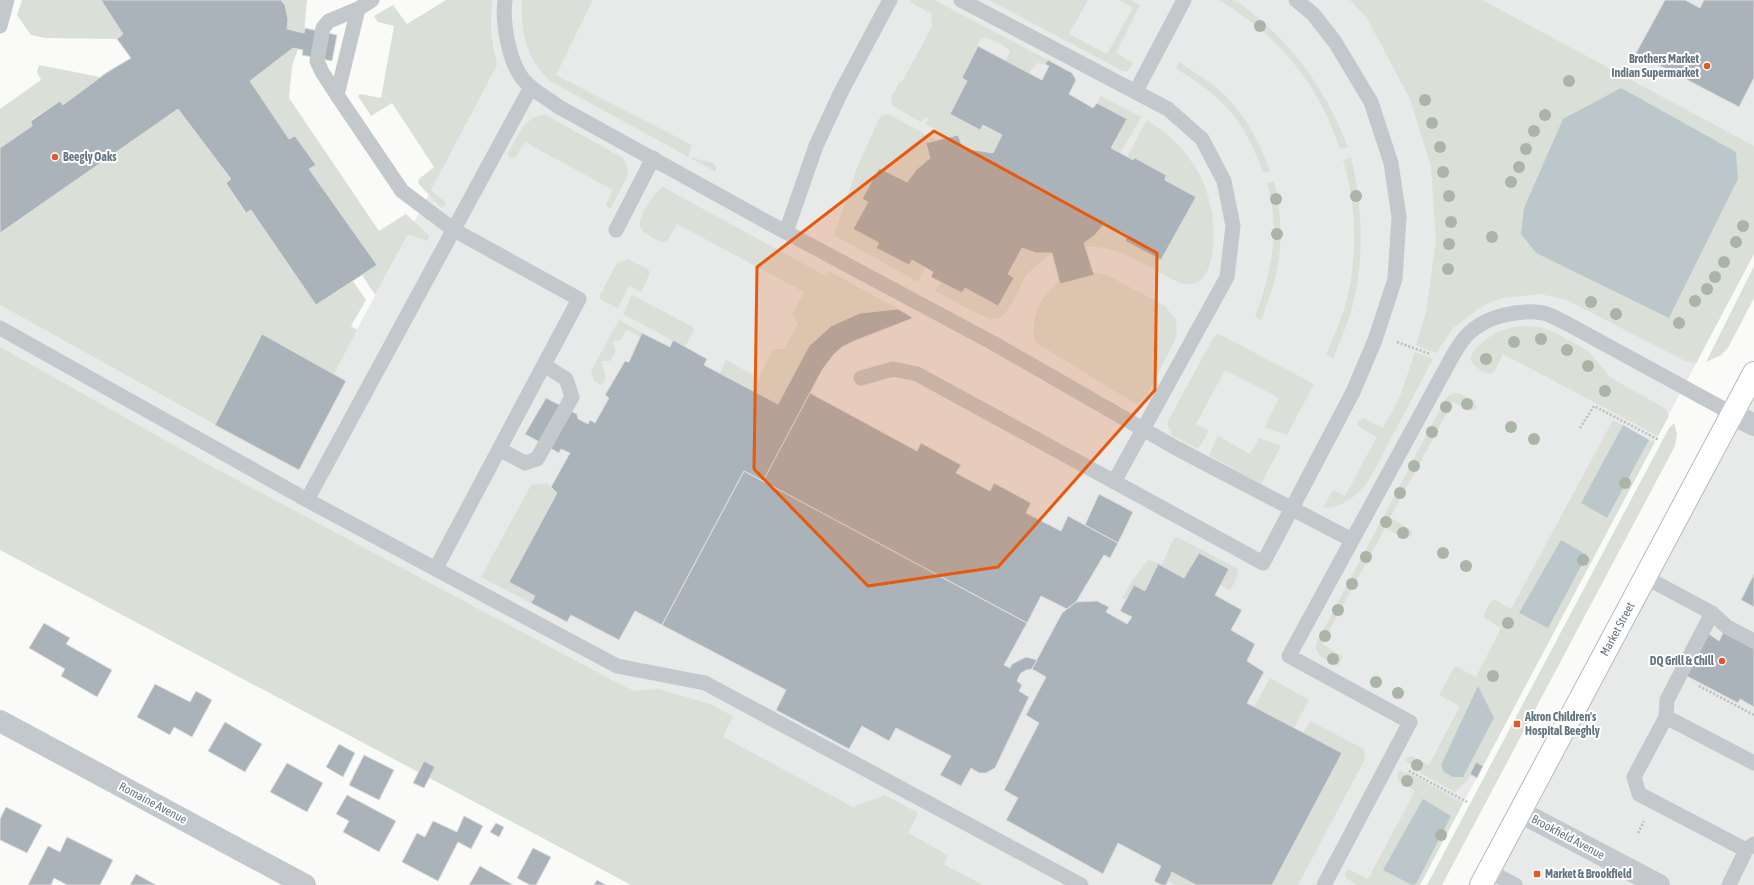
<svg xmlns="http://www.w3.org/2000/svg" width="1754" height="885" font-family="'Asap Condensed',sans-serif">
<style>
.built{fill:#e8e9e9}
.green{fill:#dadfd7;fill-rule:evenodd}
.water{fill:#bbc7cb}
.building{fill:#aab3b9;stroke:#dcdcda}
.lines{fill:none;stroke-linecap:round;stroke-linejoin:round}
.primary-casing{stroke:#b5babe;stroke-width:24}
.path{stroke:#bbbfc2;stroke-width:2.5;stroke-dasharray:2 2;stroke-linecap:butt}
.service{stroke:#c3c8cc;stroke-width:15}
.minor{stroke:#c3c8cc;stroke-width:22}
.primary{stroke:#fff;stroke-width:22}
.tree{fill:#aab4a7}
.marked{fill:#e8590c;fill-opacity:0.2;stroke:#e8590c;stroke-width:3;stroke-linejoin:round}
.poi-dot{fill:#e4572e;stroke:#fff;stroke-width:1.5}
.labels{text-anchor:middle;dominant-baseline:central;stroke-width:4;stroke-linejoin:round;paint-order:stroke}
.poi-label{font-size:12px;font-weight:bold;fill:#657683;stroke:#fff;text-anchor:start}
.street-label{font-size:12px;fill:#657683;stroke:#fff}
</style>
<rect width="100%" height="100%" fill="#fafaf8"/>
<path class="built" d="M492,0H989L1008,10L1013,0H1754V254L1420,885H984L0,358V305L214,425L262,334L334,373L431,190L495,51L491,32Z
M1754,373V885H1481Z"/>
<path class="green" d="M22,0H101L123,34L117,39L45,38L31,35L17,15Z
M282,0H307L304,33L287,29C288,18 288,9 282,0Z
M446,0H492L491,32L497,65L431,190L446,203L444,206L440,207L418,183L419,179L434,167L392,103L371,116L358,96L360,94L381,98L394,26L378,22L374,16L393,5L407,24Z
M522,0H593L556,75L692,145L688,157L714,163L716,168V172L550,81C526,58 521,33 522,0Z
M910,0H934L1048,60L1045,64L1037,63L1029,73L1006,61L1010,51L1003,45L985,37L980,40L962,78L967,81L950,113L980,129L983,125L1002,135L993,153L963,148L958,135L949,137L925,124L928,119L926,117L921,122L893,106L891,98L900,81L902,82L933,25L931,23L932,14L912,3Z
M989,0H1088L1069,34L1107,54L1133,8L1119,0H1131L1140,5L1116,53L1133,63L1128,71H1123Z
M1219,0C1223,0 1228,0 1232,0C1241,2 1257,17 1264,23C1304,59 1328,97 1348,147L1340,149C1318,83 1279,36 1219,0Z
M1350,0H1482L1754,146V254L1696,363L1685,361L1567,300L1540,294L1504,298L1493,301L1478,309L1453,328L1436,353L1416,345L1426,312L1436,241L1431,167L1410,99L1367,18ZM1736,152L1738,179L1669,318Z
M293,48L298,49L292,66L289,98L379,231L406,214L429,236L427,241L408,234L375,295L362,275L377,265L309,169L316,165L295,136L289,139L250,81Z
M1179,62C1192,71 1205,79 1217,88C1243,110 1259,140 1270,171L1263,172C1253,145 1239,116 1216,97C1204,86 1189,77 1176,68Z
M39,65L100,77L63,105L60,101L31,120L32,126L0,148V109L41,80L37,72Z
M1101,96L1141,117L1120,154L1111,148L1126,119L1097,103Z
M178,109L231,179L226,183L245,213L251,210L316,305L353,281L366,300L351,326L357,330L334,374L262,334L215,425L0,305V233Z
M544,114L623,158L628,169L627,177L611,208L607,207L606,204L613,190L525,142L515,158L509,157L508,153L523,127L531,119Z
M888,114L936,140L926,143L930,158L907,182L879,168L862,199L868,202L853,229L879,243L877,248L909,265L912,260L925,268L918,282L834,235L857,168L878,121L881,116Z
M1147,120C1170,135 1188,152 1201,177C1206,188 1210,201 1212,213C1215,235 1217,293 1180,283C1150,269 1120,244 1085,247L1084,243L1095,235L1104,224L1127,235L1125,241L1161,260L1195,197L1165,180L1166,175L1135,158L1133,160L1127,157Z
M1351,157C1363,208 1365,262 1351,312C1346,328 1339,343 1333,358L1326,355C1334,335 1344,315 1348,294C1358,250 1356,203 1343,160Z
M1274,181C1282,213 1283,247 1275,279C1271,293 1266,307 1261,320L1255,317C1271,274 1281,228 1267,183Z
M663,187L826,276L829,271L898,309L860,313L831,326L809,346L778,404L720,373L726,360L759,378L773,349H784L798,323L792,315L804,292L677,224L667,242C660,243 657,240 652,237C647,234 642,232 640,227C637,218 655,191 663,187Z
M1022,248L1036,253H1052C1043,260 1035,266 1028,274C1018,285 1010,319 994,319C983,319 947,297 935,291L941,282L962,293L965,288L998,306L1014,278L1008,274Z
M628,259L649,270V275L641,292L629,286L618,308L601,300L600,295L617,263Z
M1754,266V298L1728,348L1721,355L1706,362Z
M1092,272L1107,275L1165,306L1176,320L1177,333L1175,340L1149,391L1144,398L1137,404L1121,395L1035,342C1030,316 1040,298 1059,281L1060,284L1093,275Z
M632,295L691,326L694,330L685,347L623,314Z
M619,320L642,333L640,337L626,329L621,340L613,341L616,350L610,361H601L606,377L602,385L594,381L591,371Z
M1522,326L1539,327L1554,332L1588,351L1611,378L1666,409L1669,416L1658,436L1503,354L1494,372L1490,374C1485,372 1475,368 1472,363C1466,352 1489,336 1498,332C1505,329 1514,327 1522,326Z
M1219,334L1314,384L1287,435L1265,427L1279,398L1225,370L1196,424L1209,431L1198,449L1171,435L1172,433L1167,423L1211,342L1216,335Z
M0,347L209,465L625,687L636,691L659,689L710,704L733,716L723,737L853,807L885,795L918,813L908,833L948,855L944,864L984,885H631L0,550Z
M1415,352L1433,359L1369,480C1358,495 1343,508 1323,508L1333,490L1345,496L1377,437L1359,427L1357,425L1358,421L1363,418L1383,428L1399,399Z
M1453,393H1458L1475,401L1476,408L1471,411L1453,402L1390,518L1410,529L1412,532V535L1406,539L1385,528L1322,644L1343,657L1338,666C1328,661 1315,657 1316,644L1446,398Z
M1613,420L1623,425L1581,503L1607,518L1649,440L1655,442L1483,766L1476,762L1468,780L1455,792L1424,775L1405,760L1410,756L1429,765L1460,706L1439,695L1455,666L1476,677L1501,628L1485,618L1484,614L1491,601L1495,600L1511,609Z
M1674,423L1677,434L1675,446L1442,885H1427L1669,428Z
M1218,436L1250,454L1259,438L1281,446L1261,484L1209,455Z
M546,483L557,493L509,582L535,596L531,603L481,577L531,485Z
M1177,537L1237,568L1238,575L1230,591L1220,585L1229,569L1199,553L1184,578L1145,591L1126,600L1122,598L1132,581L1148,560L1162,564L1173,540Z
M1270,678L1309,700L1294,728L1254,707Z
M1310,721L1364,749L1365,759L1298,885H1272L1342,753L1303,733Z
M1399,771L1411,774L1463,803L1420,885H1357L1346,878L1345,874L1347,870H1350L1368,879L1415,791L1398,780L1397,777Z
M1172,872L1196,885H1176L1168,881Z"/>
<path class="water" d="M1621,88L1736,152L1738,179L1669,318L1536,253L1521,234L1524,208L1563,119Z
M1623,425L1649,440L1607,518L1581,503Z
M1561,540L1587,555L1548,628L1519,613Z
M1478,686L1494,718L1463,777H1453L1444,772L1441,765Z
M1423,799L1451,816L1416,884L1412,885L1383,870Z"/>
<path class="building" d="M101,0H281L285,5L288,19L287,29L304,33L305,28L337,35L332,61L302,55L303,50L293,48L250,81L289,139L295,136L316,165L309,169L377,265L316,305L251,210L246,213L226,183L231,179L178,109L0,233V148L32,126L31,121L60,101L63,105L106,73L131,58L117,39L123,34Z
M1665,0H1685L1700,8L1704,0H1754V78L1739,107L1636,53Z
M978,46L1042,80L1049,66L1045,64L1048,60L1072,73L1076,80L1069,94L1093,108L1097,103L1127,119L1111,148L1133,160L1135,158L1166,175L1165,180L1196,197L1161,260L1125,241L1127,235L1104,224L1095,235L1084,243L1094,275L1060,284L1052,253H1036L1022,248L1008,274L1014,278L998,306L965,288L962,293L931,277L933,272L912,260L909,265L876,248L879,243L853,229L868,202L862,199L879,168L907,182L917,169L930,158L926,143L958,135L963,148L993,153L1002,135L983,125L980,130L950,114L967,81L962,78Z
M898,309L913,318L854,341L842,347L834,354L822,370L763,481L744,471L662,625L635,611L619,640L571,615L567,622L531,603L535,596L509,582L557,493L551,487L570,453L561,449L559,453L525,434L546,398L577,414L578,419L588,424L590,420L595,423L609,398L605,395L625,361L629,362L642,333L670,347L673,340L707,359L704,365L778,404L809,346L831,326L860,313Z
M262,334L346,381L299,470L215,425Z
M810,393L917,451L921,443L961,465L956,473L990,491L994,483L1031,503L1026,513L1061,531L1068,516L1118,543L1110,558L1104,555L1076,602L1067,609L1041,596L1027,623L763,481Z
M744,471L1027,623L1004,665L1010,668L1012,664L1026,657L1037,660L1032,669L1026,670L1020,674L1017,681L1022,685L1019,691L1029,697L995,768L986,773H979L971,768L961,786L940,775L951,756L896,728L889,741L862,726L849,749L776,710L786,690L662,625Z
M1099,494L1133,512L1118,543L1085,525Z
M1199,553L1229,569L1215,595L1242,610L1231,630L1255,644L1247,661L1264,672L1247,703L1342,753L1272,885H1196L1172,872L1166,885H1161L1154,881L1161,866L1118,843L1103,874L1006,820L1018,798L1004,790L1039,723L1026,715L1046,677L1032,669L1062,613L1076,602L1097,601L1109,607L1106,612L1127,624L1132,617L1120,611L1134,585L1145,591L1158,564L1184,578Z
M1754,574V607L1741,600Z
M44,623L70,638L66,644L112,670L97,697L61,676L65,669L29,648Z
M1724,631L1754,647V707L1740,699L1738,703L1683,674L1706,632L1719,641Z
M155,684L190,702L196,691L212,700L192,737L174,727L170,735L137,717Z
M225,722L262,744L245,772L208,751Z
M339,744L355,753L343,777L326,767Z
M364,755L394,770L379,800L349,785Z
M424,761L435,767L424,788L413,783Z
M1476,762L1483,766L1477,778L1470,774Z
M287,763L323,783L307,812L270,792Z
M347,795L396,821L379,852L343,832L349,821L336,814Z
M6,807L42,825L27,853L0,840V819Z
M464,816L483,826L471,849L458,842L438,881L402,862L417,833L425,837L433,821L457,832Z
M496,823L504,827L499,837L490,832Z
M67,837L113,860L100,885H67L54,878L51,885H28L48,846L60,852Z
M533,848L551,857L536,885H530L517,878Z
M480,866L513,885H469Z
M136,874L156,885H130Z
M597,880L606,885H594Z"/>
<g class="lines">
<defs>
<g id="primary">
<path id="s1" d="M1481,885L1754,373"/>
</g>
</defs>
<use href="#primary" class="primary-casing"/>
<path class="path" d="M1397,342L1430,354
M1580,428L1594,406L1659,440
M1699,686L1754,715
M1409,771L1467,802
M1638,833L1644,821"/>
<path class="service" d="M372,0L358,9L337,95L402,191L454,230L579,299L436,568
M505,0C502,22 509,61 522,78C531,90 547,98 559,107L767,222L993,343L1176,448L1352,540
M961,0L1168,109L1202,139L1224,181L1233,226L1227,277L1114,482
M0,26L7,0
M1136,91L1184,0
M337,95L322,72L317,61L323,28L329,21L358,9
M616,230L653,158
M786,232L816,146L841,92L890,0
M0,328L307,500L617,666L705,683L1081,885
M861,378L893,369L917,374L1263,563L1353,392L1375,340L1395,279L1399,217L1391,163L1371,102L1335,42L1313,14L1296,0
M499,449L525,463L537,459L572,397L566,379L544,365
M307,500L531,87
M1645,577L1712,613L1727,627L1754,641
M1666,717L1667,700L1712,613
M1746,850L1639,794L1634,777L1666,717L1754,763
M1489,871L1515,885
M1324,885L1410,722L1289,656L1446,368C1452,357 1459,343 1468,334C1486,316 1519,309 1543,313C1550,314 1559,320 1566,323L1733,414
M1729,885L1746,850L1754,844"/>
<path class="minor" d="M1733,414L1754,425
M0,721L305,885
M1520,812L1659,885"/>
<use href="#primary" class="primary"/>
</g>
<g class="tree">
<circle cx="1260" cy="26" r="6"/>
<circle cx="1569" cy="81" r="6"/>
<circle cx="1425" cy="100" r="6"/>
<circle cx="1545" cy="115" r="6"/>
<circle cx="1432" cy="123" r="6"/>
<circle cx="1534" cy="131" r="6"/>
<circle cx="1440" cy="147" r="6"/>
<circle cx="1526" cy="149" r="6"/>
<circle cx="1519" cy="167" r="6"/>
<circle cx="1443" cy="172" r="6"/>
<circle cx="1511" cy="182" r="6"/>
<circle cx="1356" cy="196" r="6"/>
<circle cx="1449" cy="196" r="6"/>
<circle cx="1276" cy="199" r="6"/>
<circle cx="1451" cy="222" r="6"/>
<circle cx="1743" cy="226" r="6"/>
<circle cx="1277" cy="234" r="6"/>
<circle cx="1492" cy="237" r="6"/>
<circle cx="1736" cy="242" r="6"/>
<circle cx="1449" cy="244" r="6"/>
<circle cx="1724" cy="262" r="6"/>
<circle cx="1448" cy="269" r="6"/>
<circle cx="1715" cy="277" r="6"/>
<circle cx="1707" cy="289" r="6"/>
<circle cx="1695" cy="301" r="6"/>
<circle cx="1591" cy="302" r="6"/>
<circle cx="1616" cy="314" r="6"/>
<circle cx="1679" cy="323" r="6"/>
<circle cx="1541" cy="339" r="6"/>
<circle cx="1514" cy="342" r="6"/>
<circle cx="1567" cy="350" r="6"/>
<circle cx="1486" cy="359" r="6"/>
<circle cx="1588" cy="366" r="6"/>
<circle cx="1605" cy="391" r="6"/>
<circle cx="1467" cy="404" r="6"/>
<circle cx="1446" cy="407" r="6"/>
<circle cx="1511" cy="427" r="6"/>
<circle cx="1432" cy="432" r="6"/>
<circle cx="1534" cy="439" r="6"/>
<circle cx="1414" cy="466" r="6"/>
<circle cx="1625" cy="483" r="6"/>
<circle cx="1400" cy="493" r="6"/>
<circle cx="1386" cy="522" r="6"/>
<circle cx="1403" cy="533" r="6"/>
<circle cx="1443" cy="553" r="6"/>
<circle cx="1366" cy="557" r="6"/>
<circle cx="1583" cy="560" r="6"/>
<circle cx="1466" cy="566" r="6"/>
<circle cx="1352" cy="584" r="6"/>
<circle cx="1338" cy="610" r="6"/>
<circle cx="1508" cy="623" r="6"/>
<circle cx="1325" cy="636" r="6"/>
<circle cx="1333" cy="659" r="6"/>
<circle cx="1493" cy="676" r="6"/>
<circle cx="1376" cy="682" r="6"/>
<circle cx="1398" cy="693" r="6"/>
<circle cx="1417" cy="765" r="6"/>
<circle cx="1407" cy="781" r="6"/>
<circle cx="1441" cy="835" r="6"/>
</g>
<path class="marked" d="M934,131L1157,253L1155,390L998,567L868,586L754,469L757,267Z"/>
<g class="poi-dot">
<circle cx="1707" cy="66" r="4"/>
<circle cx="55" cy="157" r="4"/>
<circle cx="1722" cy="661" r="4"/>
<rect x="1513" y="720" width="8" height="8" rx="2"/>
<rect x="1533" y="870" width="8" height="8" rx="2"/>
</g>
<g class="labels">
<g class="poi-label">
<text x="1699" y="59" text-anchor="end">Brothers Market<tspan x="1699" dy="14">Indian Supermarket</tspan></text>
<text x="63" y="157">Beegly Oaks</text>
<text x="1714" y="661" text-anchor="end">DQ Grill &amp; Chill</text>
<text x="1525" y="717">Akron Children's<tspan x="1525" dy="14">Hospital Beeghly</tspan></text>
<text x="1545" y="874">Market &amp; Brookfield</text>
</g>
<g class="street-label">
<text stroke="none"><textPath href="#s1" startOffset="290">Market Street</textPath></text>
<text transform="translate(153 803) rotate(28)">Romaine Avenue</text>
<text transform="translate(1568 837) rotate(28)">Brookfield Avenue</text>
</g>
</g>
</svg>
